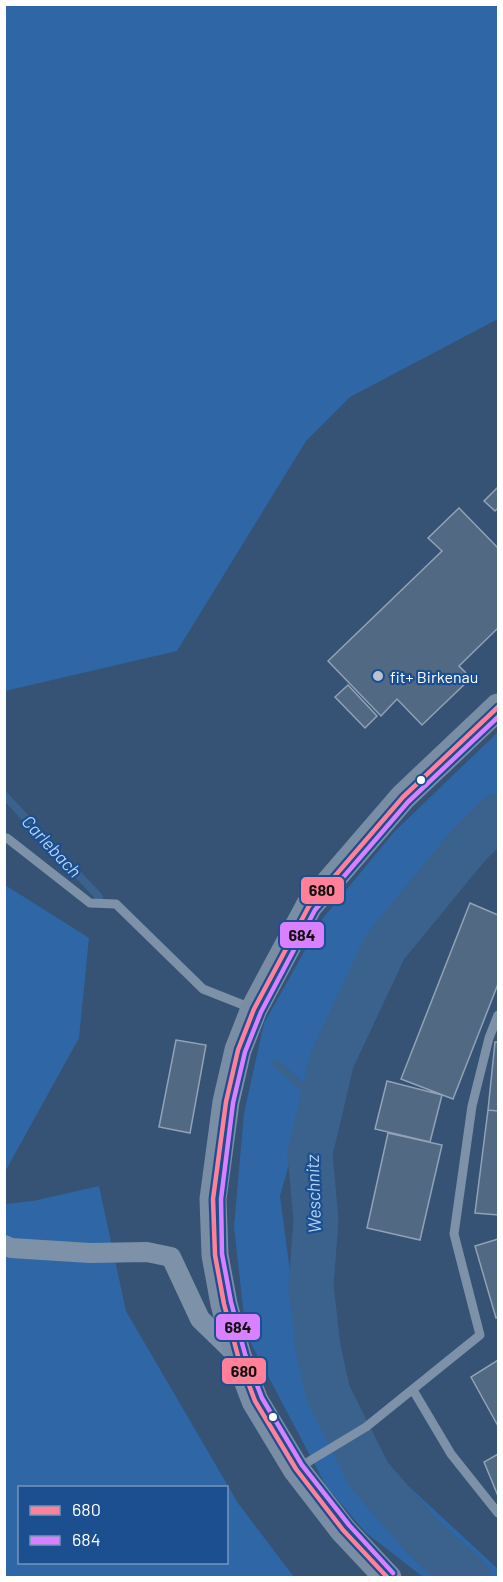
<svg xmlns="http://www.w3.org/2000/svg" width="503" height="1582" font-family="Barlow,sans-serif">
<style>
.green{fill:#2f66a5;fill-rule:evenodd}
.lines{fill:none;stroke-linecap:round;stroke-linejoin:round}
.stream{stroke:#3b618d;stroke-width:8}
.river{stroke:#3b618d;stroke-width:45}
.building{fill:#526984;stroke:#92a2b6;stroke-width:1.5}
.service{stroke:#7d92a8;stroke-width:9}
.minor{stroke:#7d92a8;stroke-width:20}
.secondary{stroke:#798da4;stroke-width:27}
.bus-1-casing{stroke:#1b4f8f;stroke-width:9}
.bus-2-casing{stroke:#1b4f8f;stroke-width:9}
.bus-1{stroke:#ff8098;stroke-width:4.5}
.bus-2{stroke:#d880ff;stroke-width:4.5}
.poi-dot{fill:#b9c2ce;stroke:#1b4f8f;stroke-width:2}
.bus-dot{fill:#fff;stroke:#1b4f8f;stroke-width:2}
.labels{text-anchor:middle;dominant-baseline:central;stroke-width:4.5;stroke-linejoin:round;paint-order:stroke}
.poi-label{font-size:16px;fill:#fff;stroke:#1b4f8f;text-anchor:start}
.water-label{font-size:18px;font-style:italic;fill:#b5d3f5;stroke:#1b4f8f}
.line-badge{stroke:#1b4f8f;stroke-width:2}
.pale-badge-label{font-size:16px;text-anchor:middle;font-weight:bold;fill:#111}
</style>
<rect width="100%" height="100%" fill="#365274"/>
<path class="green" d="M4,5H498V319L350,397L306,441L177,651L5,691Z
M498,732V824L466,852L371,974L315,1074L280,1196L294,1301L340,1401L375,1455L498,1569V1577H423L365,1532L326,1486L246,1334L234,1227L244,1113L264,1023L323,918L394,832Z
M5,885L89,938L79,1038L6,1170Z
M99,1186L126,1311L238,1503L294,1577L5,1578V1204L33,1201ZM20,1488H226V1562H20Z"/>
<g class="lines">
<path class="stream" d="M4,795L99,897
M277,1064L320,1102"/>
<path class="river" d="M468,1578L425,1539L369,1475L328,1393L318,1347L311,1285L316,1221L310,1153L332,1060L385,947L468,846L498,816"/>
</g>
<path class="building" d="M498,487V508L495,511L484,501Z
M459,508L498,548V628L459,666L471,678L422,725L397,699L381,716L328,661L442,551L428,538Z
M348,685L377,716L365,728L335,697Z
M470,903L498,915V984L453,1099L401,1079Z
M176,1040L206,1045L190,1133L159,1127Z
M495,1042H498V1111L488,1110Z
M387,1081L442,1095L430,1142L375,1129Z
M488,1110L498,1111V1215L475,1213Z
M388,1133L442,1145L420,1240L367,1228Z
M498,1239V1317L496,1318L475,1246Z
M498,1360V1426L471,1377Z
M498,1454V1496L484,1462Z"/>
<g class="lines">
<path class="service" d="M7,838L90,903L116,904L203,989L251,1008
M413,1390L451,1454L498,1513
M298,1468L366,1427L480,1335L454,1234L472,1106L489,1038L498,1015"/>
<path class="minor" d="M4,1245L11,1248L90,1253L147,1252L171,1257L200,1319L238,1356"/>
<path class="secondary" d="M388,1578L343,1530L296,1469L255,1401L238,1356L224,1304L215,1255L213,1199L226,1102L238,1050L254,1009L309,906L403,797L498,707"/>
<defs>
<path id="bus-1" d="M388,1578L343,1530L296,1469L255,1401L238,1356L224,1304L215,1255L213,1199L226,1102L238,1050L254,1009L309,906L403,797L498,707"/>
<path id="bus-2" d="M393,1573L349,1525L302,1465L262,1398L245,1354L231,1302L222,1254L221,1199L233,1103L245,1052L261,1012L315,910L408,802L498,717"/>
</defs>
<use href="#bus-1" class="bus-1-casing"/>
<use href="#bus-2" class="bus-2-casing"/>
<use href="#bus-1" class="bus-1"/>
<use href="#bus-2" class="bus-2"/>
</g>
<circle class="poi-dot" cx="378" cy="676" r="6"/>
<g class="bus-dot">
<circle cx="421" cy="780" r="5"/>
<circle cx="273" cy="1417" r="5"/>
</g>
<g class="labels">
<g class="poi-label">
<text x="390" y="676">fit+ Birkenau</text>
</g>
<g class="water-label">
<text transform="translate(52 846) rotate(47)">Carlebach</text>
<text transform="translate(313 1194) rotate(-92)">Weschnitz</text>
</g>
</g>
<g class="line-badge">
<rect x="300" y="876" width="45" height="29" rx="6" fill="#ff8098"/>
<rect x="279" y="921" width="46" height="28" rx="6" fill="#d880ff"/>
<rect x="215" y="1313" width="46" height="28" rx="6" fill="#d880ff"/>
<rect x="221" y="1357" width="46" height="28" rx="6" fill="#ff8098"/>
</g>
<g class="pale-badge-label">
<text x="322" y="896">680</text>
<text x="302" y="941">684</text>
<text x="238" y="1333">684</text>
<text x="244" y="1377">680</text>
</g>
<rect width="503" height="1582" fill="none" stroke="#ffffff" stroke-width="12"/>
<rect x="18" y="1486" width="210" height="78" fill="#1b4f8f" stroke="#7695bc" stroke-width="1.5"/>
<rect x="30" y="1506" width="30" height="9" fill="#ff8098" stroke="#7695bc" stroke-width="1.5"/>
<text x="72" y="1516" font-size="18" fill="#ffffff">680</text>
<rect x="30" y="1536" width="30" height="9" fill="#d880ff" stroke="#7695bc" stroke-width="1.5"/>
<text x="72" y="1546" font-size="18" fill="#ffffff">684</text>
</svg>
